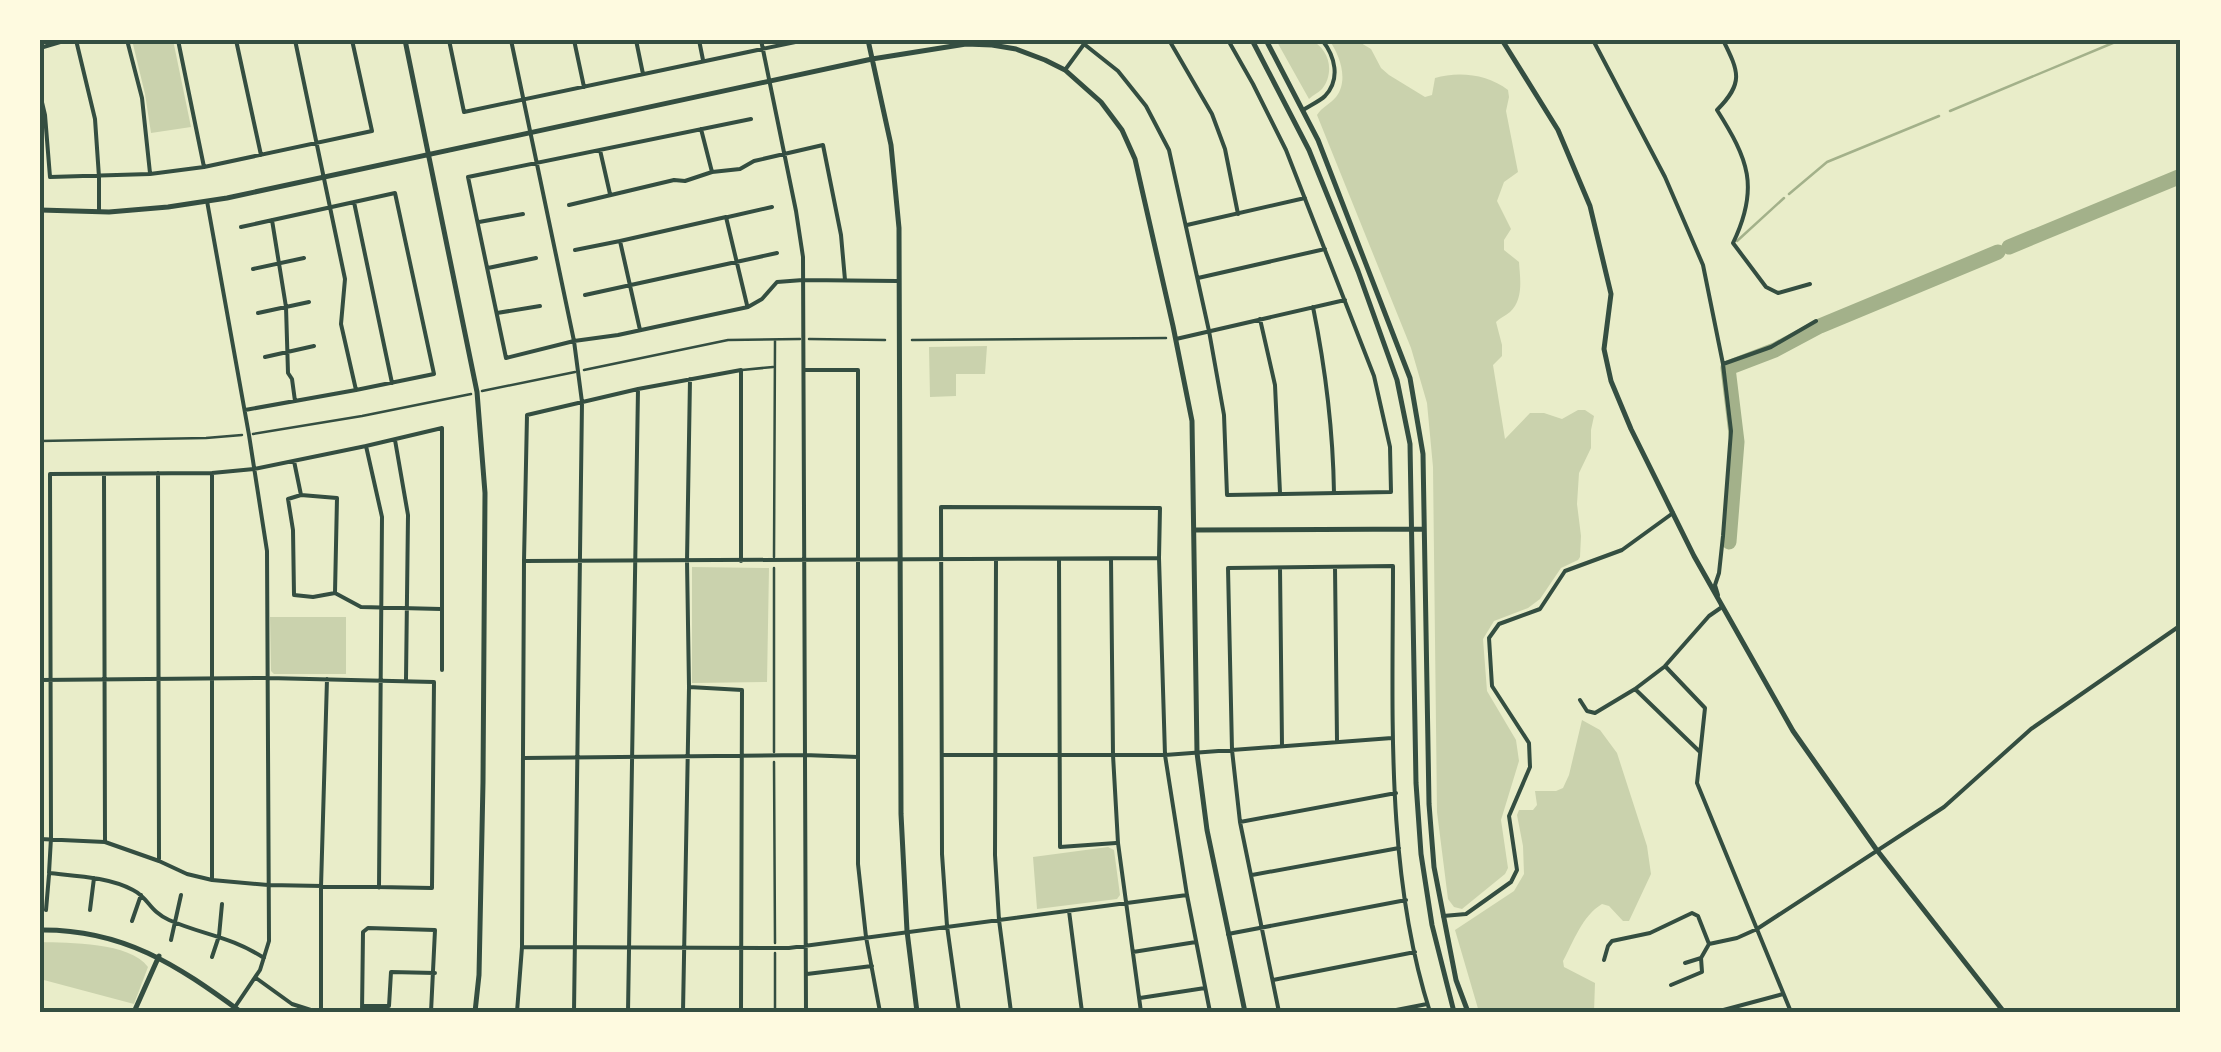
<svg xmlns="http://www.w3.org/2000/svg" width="2221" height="1052" font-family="'Exo 2',sans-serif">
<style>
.green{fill:#cad2ad}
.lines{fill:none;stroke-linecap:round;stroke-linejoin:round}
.stream{stroke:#a3b18a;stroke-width:2.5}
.river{stroke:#a3b18a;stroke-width:15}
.pedestrian{stroke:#344e41;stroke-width:2.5}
.minor{stroke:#344e41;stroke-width:4}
.tertiary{stroke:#344e41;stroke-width:5}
.neatline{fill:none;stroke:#344e41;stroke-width:4}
</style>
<rect width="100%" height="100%" fill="#e9edc9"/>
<path class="green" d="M132,40H173L191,127L151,133L145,94Z
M1276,40C1286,40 1300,38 1309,40C1330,47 1335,73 1322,89C1318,93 1313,95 1309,99Z
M1329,40H1356L1371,49L1381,68L1389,75L1425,97L1432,95L1435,78C1458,71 1488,74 1508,90L1509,97L1506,111L1518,172L1504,182L1497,201L1511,229L1504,240V250L1519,262C1520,278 1524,299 1510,312C1505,316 1500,318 1496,322L1502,345V356L1493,365L1505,439L1530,413H1544L1562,419L1578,410H1585L1594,416L1591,430V448L1579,473L1577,504L1581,536L1580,557L1578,560L1561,568L1540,599L1528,608L1494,621L1483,639L1487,691L1516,740L1519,761L1501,820L1508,868L1505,874L1462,909L1454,907L1448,899L1437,812L1433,467L1427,403L1411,348L1317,115C1322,107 1330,104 1336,97C1349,80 1340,55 1329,40Z
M987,346L985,374H956V396L930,397L929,347Z
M692,567L769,568L767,682L692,683Z
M270,617H346V674H274L271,671Z
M1582,720L1600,730L1617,753L1647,846L1651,874L1629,921H1623L1609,906L1602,904C1582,916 1574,941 1563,961L1564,967L1595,983L1594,1012H1479L1455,930L1514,891L1524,874L1523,846L1517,815L1519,810H1533L1537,805L1535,791H1556L1563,788L1569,775Z
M1108,847L1114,850L1120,895L1117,899L1037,909L1033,857Z
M40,942C69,943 130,942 148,967L134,1004L40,979Z"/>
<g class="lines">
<path class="stream" d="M1950,111L2120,40
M1789,194L1827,162L1939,116
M1737,241L1784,198"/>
<path class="river" d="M2009,247L2181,176
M1729,542L1737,442L1728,368L1775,350L1820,326L1998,252"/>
<path class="pedestrian" d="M809,339L885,340
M912,340L1166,338
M584,370L728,340L800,339
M742,370L773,367
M482,391L575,372
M253,434L362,416L471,394
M40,441L206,438L242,435
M774,557L775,341
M774,568V752
M774,762L775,943
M775,953V1012"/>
<path class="minor" d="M76,40L95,119L99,177V211
M127,40L142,98L150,173
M178,40L204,167
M236,40L261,155
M449,40L464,112L805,40
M511,40L574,341L582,402L574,1012
M574,40L584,87
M636,40L643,74
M699,40L703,60
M761,40L796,211L803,257L806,1012
M1169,40L1212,114L1225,149L1238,214
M1593,40L1665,177L1703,265L1723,364L1731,431L1723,536L1719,573L1715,585L1718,595
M1723,40C1739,72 1744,83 1717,110C1748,159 1760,187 1733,243L1766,287L1778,293L1810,284
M1084,44L1118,71L1146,106L1169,150L1209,331L1224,415L1227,495L1391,492L1390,447L1374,376L1286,150L1253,84L1228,40
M40,48L67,40
M1065,70L1087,40
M40,94L45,115L50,177L150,174L204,167L372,131L352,40
M1303,110C1309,106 1320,101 1325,96C1341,79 1335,56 1322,40
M751,119L468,177L506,358L574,341L618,335L748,307L762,299L777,282L803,280L897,281
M701,129L712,172
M600,150L610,194
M207,201L249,435L267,551L269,941L260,970L235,1007
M354,202L392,383
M569,205L674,180L685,181L712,172L740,169L754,161L823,145L841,235L845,280
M728,217L772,207
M272,220L286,307L288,373L292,379L295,401
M479,222L523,214
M1187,225L1305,198
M241,227L395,193L434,374L356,390
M575,250L620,241
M488,268L536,258
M253,269L304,258
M1198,278L1325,249
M585,295L777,253
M1313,307C1326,371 1333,428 1334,493
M258,313L309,302
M497,313L540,306
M1260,319L1275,385L1280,493
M640,330L620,241L726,217L747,305
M1176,339L1345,300
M265,357L314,346
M1723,364L1771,347L1816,321
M804,370H858V864L866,937L880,1012
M245,410L356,390L341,324L345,279L295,40
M395,440L408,515L406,679
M366,446L442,428V670
M294,461L301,495
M158,473L159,859
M104,474L105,842
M996,559L995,855L999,920L1011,1012
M1059,559L1060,847L1116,843
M1111,559L1113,755L1118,843L1141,1012
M524,561L1159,558L1165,755L1187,895L1210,1012
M1335,567L1337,741
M1280,568L1282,746
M335,593L337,498L301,495L288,499L293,530L294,595L313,597L335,593L361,607L441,609
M1721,605L1722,607L1709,616L1665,666L1705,708L1697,783L1791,1012
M1664,667L1635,689L1699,751
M40,680L268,678L434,682L432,888L268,885L212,880L187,874L159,861L105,842L40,839
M689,687L742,690L741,1012
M1580,700L1587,711L1595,713L1635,689
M942,755H1165L1392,738
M524,758L804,755L858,757
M1240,822L1396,793
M1252,875L1399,848
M212,878V473
M46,910L49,875
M90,910L94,878
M1069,911L1082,1012
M1443,916L1466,914L1511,882L1517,870L1509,816L1530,767L1529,743L1492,686L1489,638L1499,624L1540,609L1565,571L1622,550L1673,513
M132,921L141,895
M1228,934L1406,900
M171,940L181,895
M522,947L789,948L1187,895
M1133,952L1196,942
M212,957L219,936L222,904
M264,958C230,936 203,935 169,920C149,911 149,898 133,890C109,877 76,876 49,873L51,838L50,474L212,473L254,469L366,446L382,517L379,888
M1604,960L1608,946L1612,941L1650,933L1692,913L1698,916L1709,944
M1685,963L1701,958L1709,944L1737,938L1757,929L1944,807L2031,729L2181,625
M807,974L872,966
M256,978L292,1004L317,1012
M1273,980L1415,952
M1671,985L1702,972L1701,958
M1140,998L1205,988
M362,1006H389L391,972L435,973
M321,1012V887L327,679
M362,1012L363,932L368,928L435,930L431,1012
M517,1012L522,947L524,561L527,415L638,389L741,370V561
M628,1012L638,389
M683,1012L689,687L687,561L690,379
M959,1012L947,926L942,854L941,507L1160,508L1159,558
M1279,1012L1240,822L1232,750L1228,568L1393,566C1393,712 1385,872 1430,1012
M1386,1012L1427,1004
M1716,1012L1783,994"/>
<path class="tertiary" d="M405,40L477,392L485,493L483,782L479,975L475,1012
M868,40L891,145L899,228L901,814L907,931L917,1012
M1252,40L1309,150L1358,271L1397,380L1410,444L1416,783L1421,854L1432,925L1454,1012
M1266,40L1318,140L1410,378L1423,454L1429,804L1434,867L1456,980L1468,1012
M1502,40L1558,130L1590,206L1611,294L1604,349L1611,381L1631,429L1694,556L1793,731L1876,849L2004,1012
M40,210L109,212L168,207L227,198L872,59L966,44L992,45L1016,49L1045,60L1065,70L1101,102L1122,130L1135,159L1173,326L1192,421L1197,753L1207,830L1245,1012
M1194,530L1424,529
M40,930C123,929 177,965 241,1012
M134,1012L159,956"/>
</g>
<rect width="2221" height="1052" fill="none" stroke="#fefae0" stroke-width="85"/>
<rect x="42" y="42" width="2136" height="968" class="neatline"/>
</svg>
